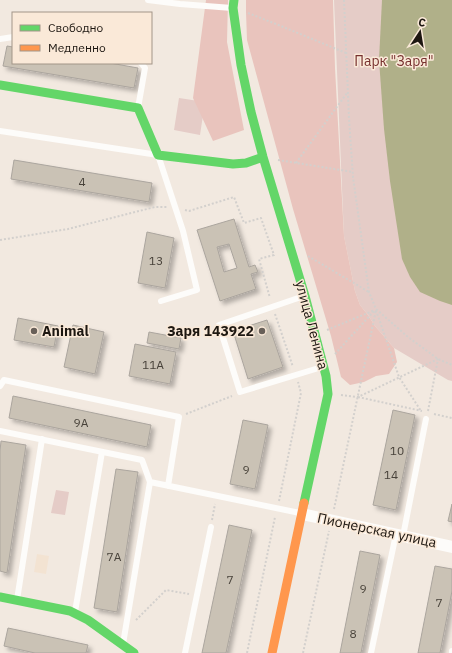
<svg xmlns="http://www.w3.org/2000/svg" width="452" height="653" font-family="'IBM Plex Sans',sans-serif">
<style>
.built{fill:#f3e3d2}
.green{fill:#e5ccc7}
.forest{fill:#e9c4bd}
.water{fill:#b0b089}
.building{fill:#cac2b5;stroke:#aba59e;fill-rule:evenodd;filter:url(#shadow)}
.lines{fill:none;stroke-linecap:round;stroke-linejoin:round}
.path{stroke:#d3d0cd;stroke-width:2;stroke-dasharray:2 2;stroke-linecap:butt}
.lane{stroke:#fdfcfa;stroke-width:6}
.street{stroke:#fdfcfa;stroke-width:12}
.fast{stroke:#63d668;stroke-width:9}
.slow{stroke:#ff974d;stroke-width:9}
.poi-dot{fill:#686059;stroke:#fae9d8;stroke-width:1.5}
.labels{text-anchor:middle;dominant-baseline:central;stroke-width:3;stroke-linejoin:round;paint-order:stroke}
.number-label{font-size:12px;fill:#48423a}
.park-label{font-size:14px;fill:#77302e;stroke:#fae9d8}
.street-label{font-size:14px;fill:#1d1711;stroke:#fae9d8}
.poi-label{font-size:14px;font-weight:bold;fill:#1d1711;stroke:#fae9d8;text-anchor:start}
</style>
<defs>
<filter id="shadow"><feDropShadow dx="3.5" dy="3.5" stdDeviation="2" flood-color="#0004"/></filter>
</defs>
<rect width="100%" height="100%" fill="#f2e9e0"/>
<path class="built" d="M37,554L49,556L46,574L34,572Z"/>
<path class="green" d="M334,0H452V381L448,380L394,348L375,326L368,315L360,305L355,291L344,236Z
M179,98L205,102L200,135L174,130Z
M56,490L69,492L65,515L51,513Z"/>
<path class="forest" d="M206,0H228L227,42L244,130L213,141L193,98Z
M246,0H333L335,68L344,236L355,291L360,305L368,315L375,326L394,348L397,362L389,374L376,376L364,382L350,385L341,377L331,336L293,209L247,40L246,12Z"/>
<path class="water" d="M382,0H452V305L440,301L420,292L410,277L402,259L390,181L384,129L379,60Z"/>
<path class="building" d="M7,46L13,47V63H110L138,68L134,88L3,66Z
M14,160L152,183L149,202L11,179Z
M234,219L249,267L255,265L258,272L251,274L256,289L220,301L197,230ZM229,244L237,268L224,272L217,247Z
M147,232L174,238L165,288L138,283Z
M18,318L58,326L54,347L14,340Z
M267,320L283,367L248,379L233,331Z
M73,325L104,332L95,374L64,367Z
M149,332L181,338L179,349L147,343Z
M135,344L176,352L170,384L129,376Z
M13,396L151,425L147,447L9,418Z
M393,410L415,415L396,510L373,505Z
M243,420L268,425L255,489L230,484Z
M1,441L26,445L7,573L0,571V451Z
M116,469L138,472L117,612L94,608Z
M452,504V522L448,521Z
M229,525L252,530L226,653H202Z
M360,551L380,555L376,576L361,653H340Z
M435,566L452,569V591L440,653H418Z
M8,628L88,645L86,653H35L4,646Z"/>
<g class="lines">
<path class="path" d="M344,0L349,118L353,177L369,292L376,309L408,337L438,359L452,365
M248,13L276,24L346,53
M278,160L353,172
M296,163L347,93
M185,210L189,211L234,197L244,223L261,218L274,255L259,259L270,298
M0,240L68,229L155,207H167
M308,256L369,292
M376,310L399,377L421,411
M275,314L293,367
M327,330L375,310
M335,354L375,310
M341,395L358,397L438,359
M358,397L422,411
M428,411L438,359
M186,414L232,396
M434,414L452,418
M279,501L301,393L298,382
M334,509L376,310
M212,520L215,504
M136,620L166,590L189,594
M247,653L275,517
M303,653L329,531"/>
<path class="lane" d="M148,0L180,4L232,8
M0,39L13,37
M138,108L145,68L141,63
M0,131L158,155L183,231L197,290L161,301
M304,296L219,325L240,392L322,367
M0,386L4,380L179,417L168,486
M0,431L142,460L150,482L123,644
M150,482L300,513
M403,536L426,419
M17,600L42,439
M75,612L102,452
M185,653L211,527
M371,653L396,534
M452,653V651"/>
<path class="street" d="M302,514L452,547"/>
<path class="fast" d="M234,0L233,8L241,65L251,112L263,157L305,296L326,376L328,394L304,503
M0,85L138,108L158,155L233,164L246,163L263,157
M0,597L70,611L88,620L134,653"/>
<path class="slow" d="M272,653L304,503"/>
</g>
<g class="poi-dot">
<circle cx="34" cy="331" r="4"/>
<circle cx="262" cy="331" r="4"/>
</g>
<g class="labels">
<g class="number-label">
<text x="82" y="181">4</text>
<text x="156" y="260">13</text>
<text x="153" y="364">11А</text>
<text x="81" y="422">9А</text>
<text x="397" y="450">10</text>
<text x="246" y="469">9</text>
<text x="391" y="474">14</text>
<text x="114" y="556">7А</text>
<text x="230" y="579">7</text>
<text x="363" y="588">9</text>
<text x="439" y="602">7</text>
<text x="353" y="633">8</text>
</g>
<g class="park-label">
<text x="394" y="61">Парк "Заря"</text>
</g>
<g class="street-label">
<text transform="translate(312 325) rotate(75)">улица Ленина</text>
<text transform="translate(377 530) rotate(12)">Пионерская улица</text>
</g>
<g class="poi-label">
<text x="42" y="331">Animal</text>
<text x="254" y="331" text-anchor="end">Заря 143922</text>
</g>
</g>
<rect x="12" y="12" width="140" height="52" fill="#fae9d8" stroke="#a29588"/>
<rect x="20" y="25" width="20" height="6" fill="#63d668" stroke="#a29588"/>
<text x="48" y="32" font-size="12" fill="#1d1711">Свободно</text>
<rect x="20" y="45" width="20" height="6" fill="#ff974d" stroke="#a29588"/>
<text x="48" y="52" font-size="12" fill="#1d1711">Медленно</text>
<g transform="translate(420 32) rotate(12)" stroke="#fae9d8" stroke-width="3" paint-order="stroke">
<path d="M0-3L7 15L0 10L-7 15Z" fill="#1d1711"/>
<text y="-6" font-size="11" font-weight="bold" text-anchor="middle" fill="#1d1711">С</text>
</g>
</svg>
